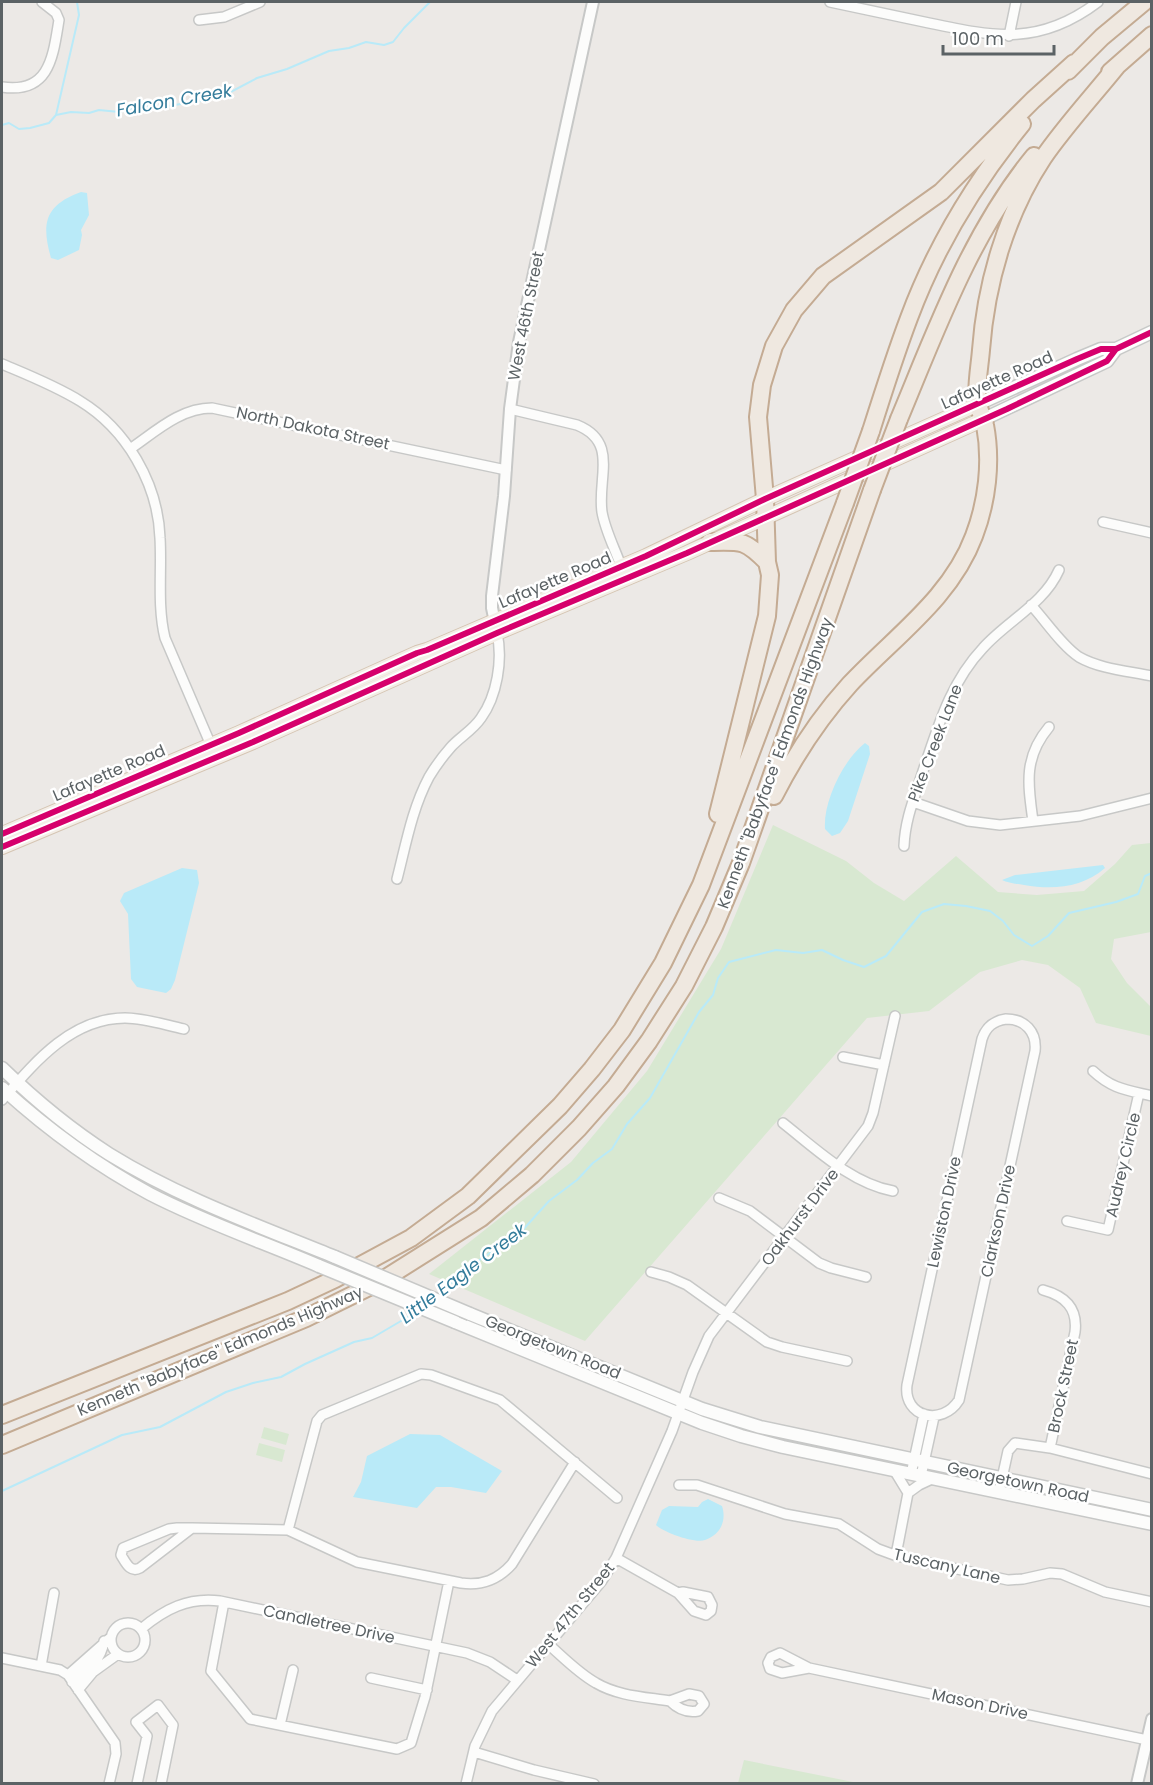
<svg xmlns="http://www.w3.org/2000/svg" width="1153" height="1785" font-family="Poppins,sans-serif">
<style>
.green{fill:#d8e8d1}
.water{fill:#b9eaf8}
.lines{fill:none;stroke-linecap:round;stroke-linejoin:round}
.stream{stroke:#b9eaf8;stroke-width:2}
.minor-casing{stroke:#c7c8c7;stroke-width:12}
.tertiary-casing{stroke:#c7c8c7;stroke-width:14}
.secondary-casing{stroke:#c7c8c7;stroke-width:15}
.primary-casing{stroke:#d5c5b3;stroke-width:16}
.motorway-casing{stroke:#c4ab93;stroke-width:20}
.minor{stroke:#fcfcfb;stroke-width:9}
.tertiary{stroke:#fcfcfb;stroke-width:10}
.secondary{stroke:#fcfcfb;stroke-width:12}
.primary{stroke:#f3eee7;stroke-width:14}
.motorway{stroke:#efe8e0;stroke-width:16}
.secondary-bridge-casing{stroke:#c7c8c7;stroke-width:15;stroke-linecap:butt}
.motorway-bridge-casing{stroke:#c4ab93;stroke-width:20;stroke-linecap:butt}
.secondary-bridge{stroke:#fcfcfb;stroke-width:12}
.motorway-bridge{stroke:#efe8e0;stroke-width:16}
.cycleway-casing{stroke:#fff;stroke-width:10}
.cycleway{stroke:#d6006c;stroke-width:6}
.labels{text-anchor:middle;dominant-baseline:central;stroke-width:5;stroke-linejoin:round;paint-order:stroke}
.street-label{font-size:16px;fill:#5b6265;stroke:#fff}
.water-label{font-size:18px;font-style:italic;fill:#347c9b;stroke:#fff}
</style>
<rect width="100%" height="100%" fill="#ece9e6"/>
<path class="green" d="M773,825L846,861L874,883L904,901L956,856L998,892L1037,895L1084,891L1115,864L1132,845L1151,843V932L1114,939L1111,959L1127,983L1151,1007V1036L1096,1023L1080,988L1048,965L1022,960L980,972L929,1011L867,1018L585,1341L429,1274L571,1162L647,1071L721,949Z
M264,1427L289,1434L286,1445L261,1438Z
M259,1443L285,1450L282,1462L256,1455Z
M744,1760L858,1783H738Z"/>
<path class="water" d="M81,192L87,193L89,215L81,230L82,235L79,250L58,260L51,258C41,223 45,205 81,192Z
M865,743L869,746L870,754L848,821L840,833L832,836L825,829C823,802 843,760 865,743Z
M1103,865L1105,868C1082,888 1053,890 1024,885C1017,884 1008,883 1002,880L1015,875Z
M182,868L197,870L199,883L175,980L171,989L166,993L137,987L131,979L128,914L120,901L124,893Z
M410,1434L440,1435L502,1471L486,1493L451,1487H436L417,1508L353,1497L361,1482L367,1456Z
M708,1499L722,1506C727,1521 720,1535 705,1540C695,1544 663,1532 656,1525L662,1510L669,1506L698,1507L702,1502Z"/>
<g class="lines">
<path class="stream" d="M56,115L79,15L77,2
M2,125L9,123L19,129L30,128L49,123L56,115L71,112L89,113L99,110L119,112L140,107L168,106L207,100L225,95L257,78L287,69L329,51L349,48L366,42L384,45L393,42L404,28L430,2
M437,1296L469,1267L520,1233L549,1201L577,1180L593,1163L612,1149L627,1124L650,1098L699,1012L713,995L718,978L729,962L776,950L803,953L822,950L843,960L864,967L886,956L922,912L944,904L966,906L990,911L1003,921L1014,935L1032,946L1048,936L1069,913L1116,902L1138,894L1145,876L1152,873
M2,1491L122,1435L160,1427L226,1392L253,1383L281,1377L305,1364L354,1342L372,1338L418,1311"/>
<defs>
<path id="minor" d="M830,2C863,9 896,16 929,23C995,37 1040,46 1098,2
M199,20L224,17L260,2
M1009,36L1016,2
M2,87C50,94 53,56 59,20L56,13L42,2
M2,364C28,375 56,386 80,401C126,429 158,483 160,538C162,570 157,606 165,638L213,750
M510,409L577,425C619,442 597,478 602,512C605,530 615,549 621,566
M130,449C155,432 180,408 212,408L506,470
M1103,522L1152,533
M1031,605C1045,620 1062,646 1079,657C1100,669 1128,671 1152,676
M913,802L968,821L1000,825L1080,816L1152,798
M1033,821C1028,785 1023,758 1049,727
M904,846C905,819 915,796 923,771C938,727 950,683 983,648C1007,621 1044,604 1059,570
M397,879C406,844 412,809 429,777C435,767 443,756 451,747C460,737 473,730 481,718C497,696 503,660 497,633
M1006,1019C1025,1019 1037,1032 1035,1051L959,1400C942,1427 903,1417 907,1385L982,1039C986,1027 993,1021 1006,1019Z
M843,1057L884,1065
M1093,1071C1112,1089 1127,1090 1152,1096
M2,1100C34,1063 71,1018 125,1018C145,1018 165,1025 184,1029
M783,1123C816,1149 851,1183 893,1191
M719,1198L750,1211L819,1263L831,1268L866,1277
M1067,1221L1108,1230L1139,1093
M651,1272L669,1277L687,1285L767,1342L782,1347L847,1361
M1043,1290C1065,1296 1078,1308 1075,1332L1050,1448
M894,1470L908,1493
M911,1474L924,1414
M921,1476L934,1417
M679,1485H697L785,1514L839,1524L878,1549L897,1556L1008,1580L1023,1579L1050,1573L1062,1574L1105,1592L1152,1602
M999,1492L1008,1451L1015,1443L1050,1448L1152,1474
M908,1493L919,1485L934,1478
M177,1528H192L140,1568C130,1573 126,1563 121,1555L123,1548L169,1529Z
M192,1528L288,1530L357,1562L461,1583C482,1586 498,1580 512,1564L575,1462
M288,1530L317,1421L322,1415L421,1374L431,1375L500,1400L617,1498
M896,1555L908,1493
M616,1558L678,1593L694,1611L706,1615L711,1611L712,1605L708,1597L683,1592L678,1593
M224,1602L211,1671L250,1719L397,1749L411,1743L425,1697L449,1581
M111 1640a17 17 0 1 1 34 0a17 17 0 1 1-34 0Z
M141,1629C165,1609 188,1597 220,1601L467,1653L490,1662L517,1680
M548,1644C563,1657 578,1673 596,1683C618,1696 645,1697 670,1701C678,1709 687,1713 698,1711L704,1704L699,1696L689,1694L670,1701
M2,1658L60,1670L68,1675L115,1743L116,1754L109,1784
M41,1666L54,1593
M809,1668L782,1673L770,1669L768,1663L771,1657L780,1653L809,1668L1152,1741
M68,1675L111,1637
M371,1678L427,1690
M72,1682C88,1670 101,1661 104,1641
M78,1690L93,1672L118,1654
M280,1725L293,1670
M474,1752L534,1770L594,1784
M137,1784L147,1736L136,1722L158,1705L173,1725L161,1784
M466,1784L475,1746L492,1711L601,1582L616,1558L672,1431L693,1372L709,1336L868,1126L873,1113L895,1016"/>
<path id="tertiary" d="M496,627L492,608V596L504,496L510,409L519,342L593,2
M1137,1784L1152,1719"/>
<path id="secondary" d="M978,404L1077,359L1101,349H1116
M984,419L1107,361L1116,349L1152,332
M2,1068C35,1100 70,1129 109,1154C180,1198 259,1226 335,1257
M2,1088C47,1129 96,1165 150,1194C204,1222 263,1242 319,1266
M470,1314L702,1409L760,1427L1152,1510
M455,1322L702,1423L741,1436L783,1447L1152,1524"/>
<path id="primary" d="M2,834L239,733L417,653L427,650L646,556L765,499L978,404
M2,847L253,742L497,633L687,553L984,419"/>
<path id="motorway" d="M1068,71L1102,37L1144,2
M1110,72L1152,35
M899,419C937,328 971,233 1034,156
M871,431C883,393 895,355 909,318C935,248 975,182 1022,124
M710,542C742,541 745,540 767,562
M774,796C795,755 819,718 850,684C894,637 951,598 974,536C987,502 992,462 985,425C984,418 979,411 978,404C975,391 980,364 981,350C986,283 1006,214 1043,158C1065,126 1092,97 1117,66
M718,814L767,616L770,575L767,562L765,499L758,417L762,385L774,346L794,310L823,276L941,192L1033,100L1074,63
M2,1415L288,1301L335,1279L411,1238L468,1196L560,1106L592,1069L622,1030L663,963L701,885L845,503
M2,1445L306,1318L381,1281L481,1218L532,1175L579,1128L616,1086L649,1041L684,986L714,927L741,863L872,490"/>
</defs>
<use href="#minor" class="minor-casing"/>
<use href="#tertiary" class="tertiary-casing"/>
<use href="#secondary" class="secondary-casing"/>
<use href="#primary" class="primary-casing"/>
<use href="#motorway" class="motorway-casing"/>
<use href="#minor" class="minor"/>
<use href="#tertiary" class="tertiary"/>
<use href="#secondary" class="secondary"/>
<use href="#primary" class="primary"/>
<use href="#motorway" class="motorway"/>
<defs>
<path id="secondary-bridge" d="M335,1257L470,1314
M319,1266L455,1322"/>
<path id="motorway-bridge" d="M872,490L899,419
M845,503L871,431"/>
</defs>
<use href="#secondary-bridge" class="secondary-bridge-casing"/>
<use href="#motorway-bridge" class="motorway-bridge-casing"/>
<use href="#secondary-bridge" class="secondary-bridge"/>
<use href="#motorway-bridge" class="motorway-bridge"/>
<defs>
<path id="cycleway" d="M2,834L239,733L417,653L427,650L646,556L765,499L1077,359L1101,349H1116
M2,847L253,742L497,633L687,553L1007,409L1107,361L1116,349L1152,332"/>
</defs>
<use href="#cycleway" class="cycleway-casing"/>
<use href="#cycleway" class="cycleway"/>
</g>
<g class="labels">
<g class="street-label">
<text transform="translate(526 316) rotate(-79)">West 46th Street</text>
<text transform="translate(997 380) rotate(-24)">Lafayette Road</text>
<text transform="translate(313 428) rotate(12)">North Dakota Street</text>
<text transform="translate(555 580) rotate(-23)">Lafayette Road</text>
<text transform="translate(935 743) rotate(-69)">Pike Creek Lane</text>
<text transform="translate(775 763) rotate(-70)">Kenneth "Babyface" Edmonds Highway</text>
<text transform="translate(109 773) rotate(-23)">Lafayette Road</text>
<text transform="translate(1123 1165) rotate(-77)">Audrey Circle</text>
<text transform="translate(944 1212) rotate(-78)">Lewiston Drive</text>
<text transform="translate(800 1217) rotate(-53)">Oakhurst Drive</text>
<text transform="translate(998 1221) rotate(-78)">Clarkson Drive</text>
<text transform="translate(553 1347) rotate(22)">Georgetown Road</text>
<text transform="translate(220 1351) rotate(-23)">Kenneth "Babyface" Edmonds Highway</text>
<text transform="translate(1063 1386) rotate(-78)">Brock Street</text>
<text transform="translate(1018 1482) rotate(12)">Georgetown Road</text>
<text transform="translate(947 1566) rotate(13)">Tuscany Lane</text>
<text transform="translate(570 1615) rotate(-51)">West 47th Street</text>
<text transform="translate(329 1624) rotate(12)">Candletree Drive</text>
<text transform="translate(980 1704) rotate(12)">Mason Drive</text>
</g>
<g class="water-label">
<text transform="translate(174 100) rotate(-10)">Falcon Creek</text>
<text transform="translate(463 1273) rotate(-37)">Little Eagle Creek</text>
</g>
</g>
<rect width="1153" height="1785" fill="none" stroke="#5b6265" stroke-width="6"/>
<path d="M943 45v9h111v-9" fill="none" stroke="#5b6265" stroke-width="3"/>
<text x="952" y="45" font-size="18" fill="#5b6265" stroke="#ffffff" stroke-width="4.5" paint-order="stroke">100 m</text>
</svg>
